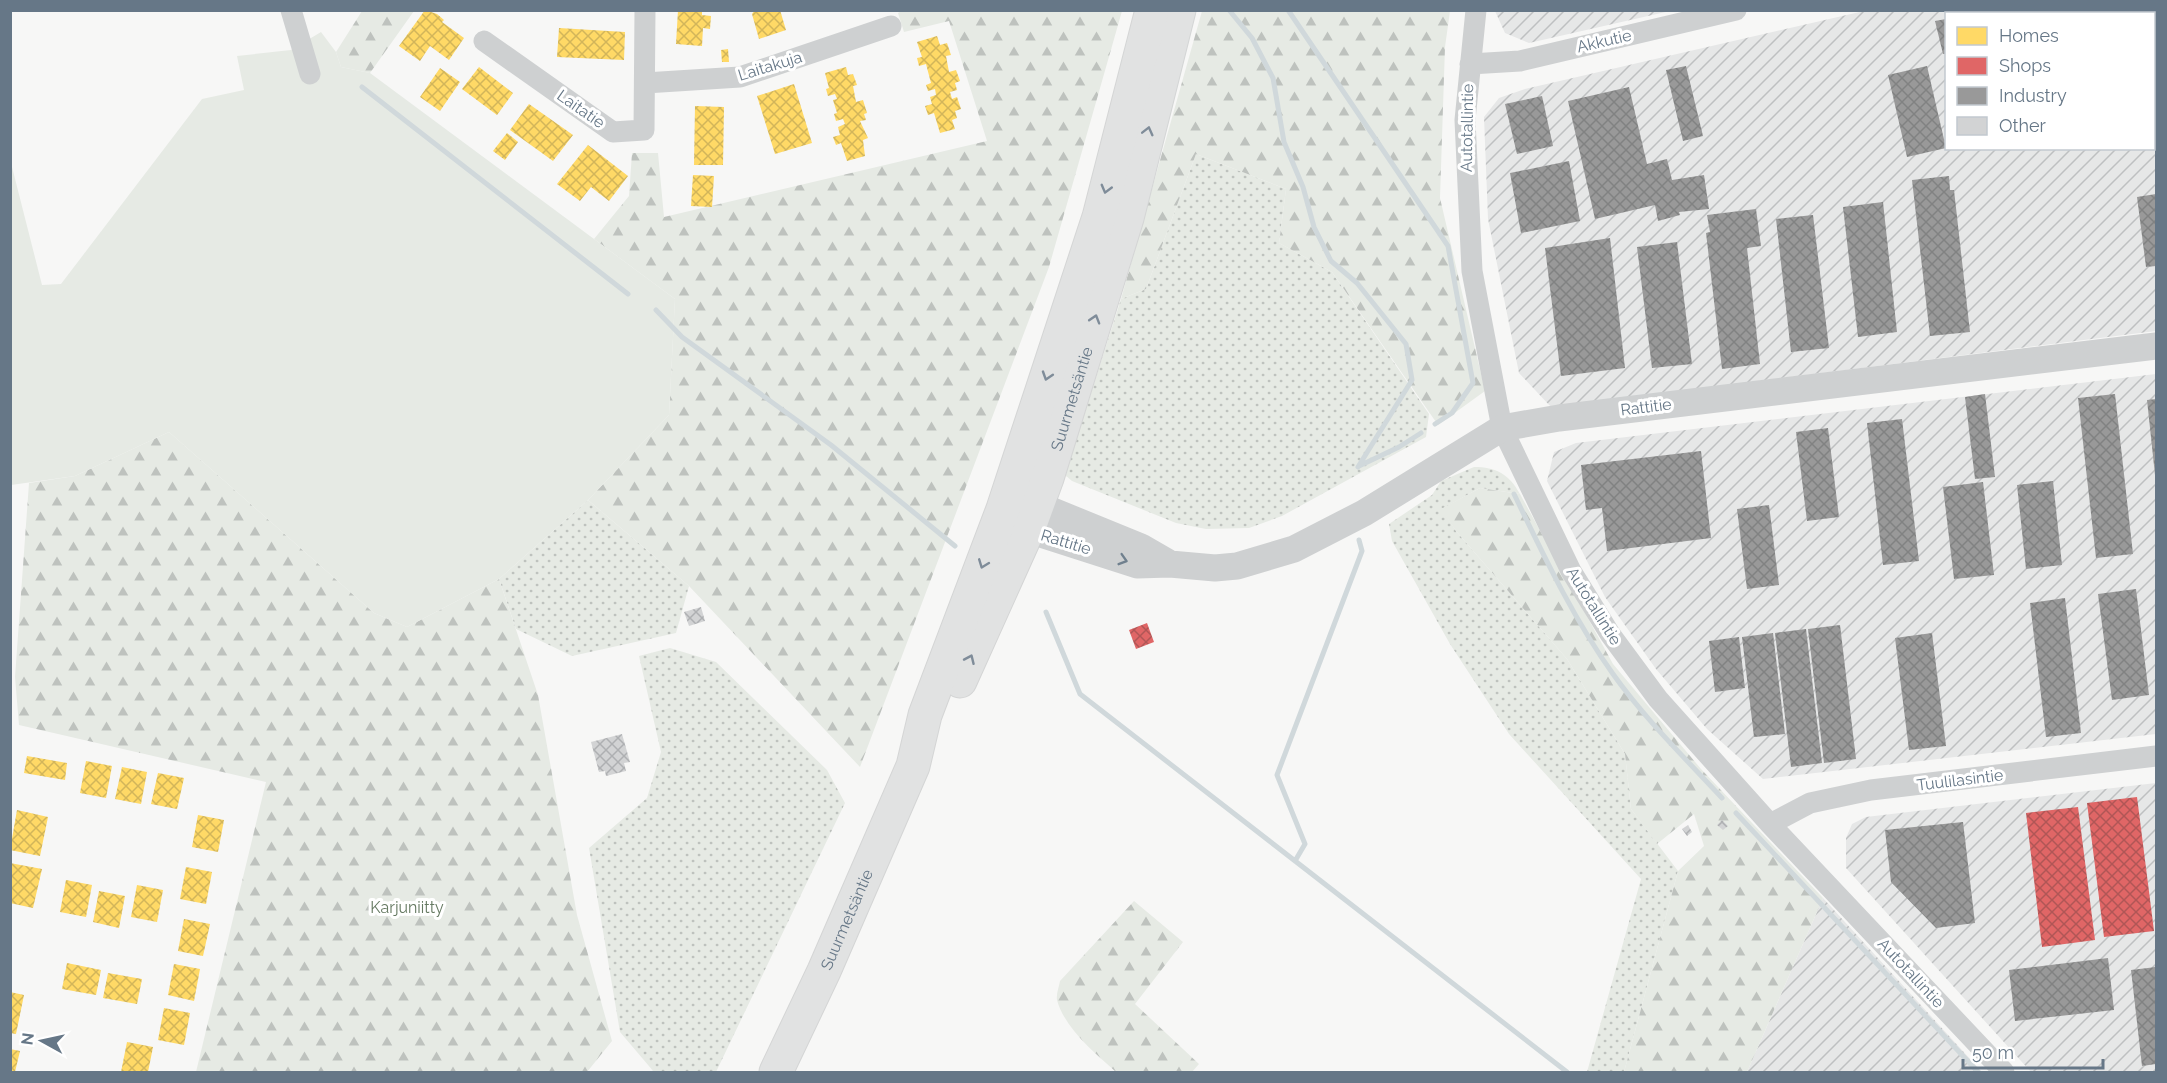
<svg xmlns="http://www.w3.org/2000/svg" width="2167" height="1083" font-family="Raleway,sans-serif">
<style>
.industrial{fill:url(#industrial-furrows);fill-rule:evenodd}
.grass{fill:url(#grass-dots)}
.forest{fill:url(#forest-firs)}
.garden{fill:#e6eae4}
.homes{fill:url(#homes-cross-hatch)}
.shops{fill:url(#shops-cross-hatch)}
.industry{fill:url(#industry-cross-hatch)}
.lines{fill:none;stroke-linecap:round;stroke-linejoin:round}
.stream{stroke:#d0d8db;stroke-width:5}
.building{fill:url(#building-cross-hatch)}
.primary-casing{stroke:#d4d5d5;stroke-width:35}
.minor{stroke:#ced0d1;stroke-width:21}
.tertiary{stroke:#ced0d1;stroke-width:27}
.primary{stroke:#e1e2e2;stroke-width:33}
.oneway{stroke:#7f8c99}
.oneway2{stroke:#70808e}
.labels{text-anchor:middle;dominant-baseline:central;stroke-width:6;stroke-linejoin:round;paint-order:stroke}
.street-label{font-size:16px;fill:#667787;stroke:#fff}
.park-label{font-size:16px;fill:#657961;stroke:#fff}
</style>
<defs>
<pattern id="industrial-furrows" width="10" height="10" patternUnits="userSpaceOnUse" patternTransform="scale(1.5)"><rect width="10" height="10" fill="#e6e7e7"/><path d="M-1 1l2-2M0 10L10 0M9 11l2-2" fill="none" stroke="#bec0c1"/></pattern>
<pattern id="grass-dots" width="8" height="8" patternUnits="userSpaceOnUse" patternTransform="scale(1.5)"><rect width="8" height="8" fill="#e6eae4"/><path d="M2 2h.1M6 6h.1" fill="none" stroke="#bec2be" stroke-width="1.8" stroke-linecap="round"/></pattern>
<pattern id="forest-firs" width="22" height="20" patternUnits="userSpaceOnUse" patternTransform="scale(1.5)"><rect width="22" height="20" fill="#e6eae4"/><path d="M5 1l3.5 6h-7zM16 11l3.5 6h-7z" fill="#bec2be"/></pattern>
<pattern id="homes-cross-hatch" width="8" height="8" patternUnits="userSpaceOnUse" patternTransform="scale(1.5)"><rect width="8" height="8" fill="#ffd966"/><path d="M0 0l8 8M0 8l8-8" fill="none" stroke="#d2b55a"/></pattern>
<pattern id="shops-cross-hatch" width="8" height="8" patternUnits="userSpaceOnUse" patternTransform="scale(1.5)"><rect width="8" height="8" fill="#e06666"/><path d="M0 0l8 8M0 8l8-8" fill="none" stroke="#b05656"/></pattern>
<pattern id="industry-cross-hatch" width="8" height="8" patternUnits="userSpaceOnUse" patternTransform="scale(1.5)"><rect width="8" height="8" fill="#999"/><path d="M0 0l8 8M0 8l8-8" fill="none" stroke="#818282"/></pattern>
<pattern id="building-cross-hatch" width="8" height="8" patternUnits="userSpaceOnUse" patternTransform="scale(1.5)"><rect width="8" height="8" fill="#d2d3d4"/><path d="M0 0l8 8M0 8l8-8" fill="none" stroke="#aeb0b2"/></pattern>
</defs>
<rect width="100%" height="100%" fill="#f7f7f6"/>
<path class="industrial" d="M1495,11H1670L1529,43L1505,33Z
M1864,11H2156V331L1551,407L1519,373L1488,219L1484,117L1499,98L1525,89ZM1946,14H2154V148H1946Z
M2156,374V734L1763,779L1707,729L1656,669L1605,597L1547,481L1554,452L1576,443Z
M2156,783V1072H2031L1846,868V838L1852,824L1866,817Z
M1823,898L1982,1072H1747Z"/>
<path class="grass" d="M1196,154L1286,189L1279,243L1332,272L1429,414L1426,437L1282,516L1249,528L1206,529L1176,523L1072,481L1065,475L1121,299L1146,289Z
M1474,467C1496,467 1509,474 1520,494L1480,488L1442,509L1456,531L1567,659L1625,754L1631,809L1678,871L1624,1072H1587L1641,879L1509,734L1450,644L1392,541L1389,524L1432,495L1441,481Z
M588,500L689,586L676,633L572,656L516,629L499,579Z
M670,648L716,662L827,770L845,803L716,1072H654L620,1032L589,848L647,798L661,752L639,656Z"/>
<path class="forest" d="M903,10L1122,11L1049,267L860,767L689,586L588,500L669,415L675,299L594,239L629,196L632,153H658L664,217L987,141L949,21L904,32L898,13Z
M362,11H414L370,73L341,67L336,52Z
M1202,11H1450L1445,47L1440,198L1485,391L1438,425L1332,272L1279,243L1286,189L1196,154L1146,289L1121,299Z
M169,432L374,613L407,627L499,579L538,695L577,915L612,1041L587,1072H196L266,782L19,725L15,677L29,483L75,476Z
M1480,488L1520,494L1613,664L1701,769L1823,898L1747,1072H1624L1678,871L1704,846L1694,814L1657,844L1631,809L1625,754L1567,659L1456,531L1441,509Z
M1134,901L1183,942L1135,1004L1199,1064L1192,1072H1116C1095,1053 1065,1029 1057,1000C1056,994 1059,987 1060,981Z"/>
<path class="garden" d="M321,32L336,52L341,67L370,73L675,299L669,415L588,500L499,579L407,627L374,613L169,432L75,476L11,485V163L42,285L61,284L202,99L244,90L237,56L291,50Z"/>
<path class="homes" d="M425,10L437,14L444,20L442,22L464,38L449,60L430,46L420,61L399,46Z
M678,10H702V15L711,16L710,29L703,28L702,46L676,44Z
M755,10H780L786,30L759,39L752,14Z
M559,28L625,32L624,60L557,57Z
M937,36L940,45L947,43L951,55L946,56L949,72L956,70L960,81L955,83L957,90L950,92L952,99L957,97L961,109L955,111L957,118L952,120L955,129L940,133L934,113L928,115L925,106L932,104L930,97L936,95L935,89L928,91L926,85L931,83L926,64L919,66L917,58L922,57L917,42Z
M728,49L729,62H722L721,50Z
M479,67L513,93L497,115L462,89Z
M846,67L848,75L853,74L857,85L853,86L856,102L863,100L867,113L864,114L866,120L860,121L868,138L863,140L865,156L847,161L841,143L836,145L833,137L840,135L838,127L845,124L843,119L836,121L834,114L837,113L833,100L837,99L835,94L828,96L826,89L829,88L825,73Z
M440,68L460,82L440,111L420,97Z
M794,84L812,143L775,154L757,96Z
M529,104L573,135L553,161L510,130Z
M695,106L724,107L723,165H694Z
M507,133L518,142L505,160L493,151Z
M588,145L628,176L609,201L591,187L580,201L557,184Z
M693,175L714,176L712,207L691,206Z
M27,756L67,763L65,780L24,773Z
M86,761L112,766L106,798L80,793Z
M122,767L147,772L141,804L115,799Z
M158,773L184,778L177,809L151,804Z
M17,810L48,817L40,856L10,850Z
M198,815L224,820L218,852L192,847Z
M10,863L42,869L33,908L10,903Z
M186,867L212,872L206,904L180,899Z
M66,880L92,885L86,917L60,912Z
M137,885L163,890L157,922L131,917Z
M99,891L125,896L119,928L93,922Z
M184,919L210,924L203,956L178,951Z
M67,963L101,970L96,995L62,989Z
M174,964L200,969L194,1001L168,995Z
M108,973L142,979L137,1004L103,998Z
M10,992L24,995L16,1034L10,1033Z
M164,1008L190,1013L184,1045L158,1040Z
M127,1042L153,1047L148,1072H121Z
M10,1049L20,1051L15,1072H10Z"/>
<path class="shops" d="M1147,623L1154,642L1136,649L1129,630Z
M2137,797L2154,931L2104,937L2087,803Z
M2078,807L2095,940L2042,947L2026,813Z"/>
<path class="industry" d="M2124,10H2156V138H2154V14H2124Z
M1946,19V54H1943L1935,21Z
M1686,66L1703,136L1683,141L1666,70Z
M1927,66L1946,148L1907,157L1888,75Z
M1629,87L1647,164L1667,159L1672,180L1704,175L1709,209L1679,212L1680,215L1658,221L1655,205L1595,219L1568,101Z
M1542,96L1553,146L1517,154L1505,104Z
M1569,161L1580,221L1521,233L1510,173Z
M1949,176L1950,190H1954L1970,332L1930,336L1912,180Z
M2156,194V266L2146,267L2137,197Z
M1883,202L1897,332L1858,337L1843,207Z
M1756,209L1761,246L1747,248L1760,364L1722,369L1706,233L1710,232L1707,215Z
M1813,215L1829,348L1791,352L1776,219Z
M1610,238L1625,368L1561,376L1545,248Z
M1677,242L1692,364L1652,368L1637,247Z
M1985,394L1995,477L1975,479L1965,397Z
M2115,394L2133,554L2096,558L2078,398Z
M2156,399V475H2155L2147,400Z
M1902,419L1919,561L1883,565L1867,423Z
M1828,428L1839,517L1807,521L1796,432Z
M1701,451L1711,538L1607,551L1602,508L1586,510L1581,465Z
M2053,481L2062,565L2026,569L2017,485Z
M1983,482L1994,575L1954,579L1943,487Z
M1769,505L1779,585L1747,589L1737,509Z
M2136,589L2149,695L2112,700L2098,594Z
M2065,598L2081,733L2046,737L2030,603Z
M1840,625L1856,759L1824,763L1808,629Z
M1806,629L1822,763L1791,767L1775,633Z
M1773,633L1785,734L1754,737L1742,637Z
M1932,633L1946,746L1909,750L1895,638Z
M1739,637L1745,688L1715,692L1709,641Z
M1963,822L1975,923L1936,928L1891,882L1885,830Z
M2108,958L2114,1010L2015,1021L2009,970Z
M2156,967V1064L2142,1066L2131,970Z"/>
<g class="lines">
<path class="stream" d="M1229,10L1252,38L1273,78L1284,142L1303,187L1314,227L1331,261L1357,283L1406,344L1412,380L1358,467
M1288,10L1448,246L1473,383L1452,413L1435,424
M362,87L628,294
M656,310L682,337L831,445L955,546
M1359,466L1399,447L1421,433
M1514,494C1544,556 1573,618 1613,674C1645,719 1685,758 1722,798
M1046,612L1080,694L1567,1072
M1736,813L1978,1072
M1295,861L1305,844L1277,775L1362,551L1359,540"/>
</g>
<path class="building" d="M701,607L705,621L689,626L684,612Z
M622,734L630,762L624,763L626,771L606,776L605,771L599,772L591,742Z
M1722,820L1728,826L1723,830L1717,825Z
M1688,825L1692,832L1687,836L1682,829Z"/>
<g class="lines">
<defs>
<g id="primary">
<path id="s1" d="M960,681L1028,530L1047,478L1127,218L1179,10"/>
<path id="s2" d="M776,1072L824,971L913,766L925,715L1003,509L1099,217L1152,10"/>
</g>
</defs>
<use href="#primary" class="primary-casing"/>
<path class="minor" d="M291,10L310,74
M1476,10L1465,120L1472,271L1502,428L1571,571L1610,634L1658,699L1770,824L2004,1072
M484,41L613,132L644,130L645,10
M1470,64L1520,61L1736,10
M645,83L740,77L891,26
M1770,824L1810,803L1871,790L2156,756"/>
<path class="tertiary" d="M1016,508L1038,505L1141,547L1167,562
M1013,518L1028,530L1137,565L1170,564L1215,568L1237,566L1294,549L1364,513L1502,428L1559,418L2156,346"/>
<use href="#primary" class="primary"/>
</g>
<defs><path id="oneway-chevron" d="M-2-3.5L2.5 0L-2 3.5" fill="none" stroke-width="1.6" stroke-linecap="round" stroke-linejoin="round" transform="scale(1.5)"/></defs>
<g class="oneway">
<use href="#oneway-chevron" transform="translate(1148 131) rotate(-76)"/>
<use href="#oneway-chevron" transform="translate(1106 189) rotate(105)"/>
<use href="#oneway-chevron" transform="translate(1095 319) rotate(-73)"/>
<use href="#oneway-chevron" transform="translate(1047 376) rotate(108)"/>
<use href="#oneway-chevron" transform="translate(983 564) rotate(111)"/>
<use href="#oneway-chevron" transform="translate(970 659) rotate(-66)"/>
</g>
<use class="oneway2" href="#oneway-chevron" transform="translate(1123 560) rotate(17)"/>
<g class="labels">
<g class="street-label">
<text transform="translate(1604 41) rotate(-13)">Akkutie</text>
<text transform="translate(770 66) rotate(-17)">Laitakuja</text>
<text transform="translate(581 109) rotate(35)">Laitatie</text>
<text transform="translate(1467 128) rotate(-89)">Autotallintie</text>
<text stroke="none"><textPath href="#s1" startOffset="304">Suurmetsäntie</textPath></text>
<text transform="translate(1646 407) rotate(-7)">Rattitie</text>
<text transform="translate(1066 542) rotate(17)">Rattitie</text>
<text transform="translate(1594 606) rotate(58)">Autotallintie</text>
<text transform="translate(1960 780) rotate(-7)">Tuulilasintie</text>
<text stroke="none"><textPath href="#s2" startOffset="168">Suurmetsäntie</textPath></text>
<text transform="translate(1911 973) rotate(47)">Autotallintie</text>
</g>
<g class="park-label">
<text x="407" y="907">Karjuniitty</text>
</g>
</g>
<rect width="2167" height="1083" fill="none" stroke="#667787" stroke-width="24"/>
<rect x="1945" y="12" width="210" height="138" fill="#ffffff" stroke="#c2c9cf" stroke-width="1.5"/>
<rect x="1957" y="27" width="30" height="18" fill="#ffd966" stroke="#c2c9cf" stroke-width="1.5"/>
<text x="1999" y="42" font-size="18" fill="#667787">Homes</text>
<rect x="1957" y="57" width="30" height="18" fill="#e06666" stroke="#c2c9cf" stroke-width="1.5"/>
<text x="1999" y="72" font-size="18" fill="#667787">Shops</text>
<rect x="1957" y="87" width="30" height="18" fill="#999999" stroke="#c2c9cf" stroke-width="1.5"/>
<text x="1999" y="102" font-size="18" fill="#667787">Industry</text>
<rect x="1957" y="117" width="30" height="18" fill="#d2d3d4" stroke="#c2c9cf" stroke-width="1.5"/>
<text x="1999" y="132" font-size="18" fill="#667787">Other</text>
<g transform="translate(42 1041) rotate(278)" stroke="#ffffff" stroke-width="4.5" paint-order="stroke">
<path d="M0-4.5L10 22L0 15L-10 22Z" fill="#667787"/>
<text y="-9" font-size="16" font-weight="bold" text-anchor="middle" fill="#667787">N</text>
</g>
<path d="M1963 1059v9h140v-9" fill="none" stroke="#667787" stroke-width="3"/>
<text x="1972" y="1059" font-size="18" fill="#667787" stroke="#ffffff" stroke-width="4.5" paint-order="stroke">50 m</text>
</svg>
